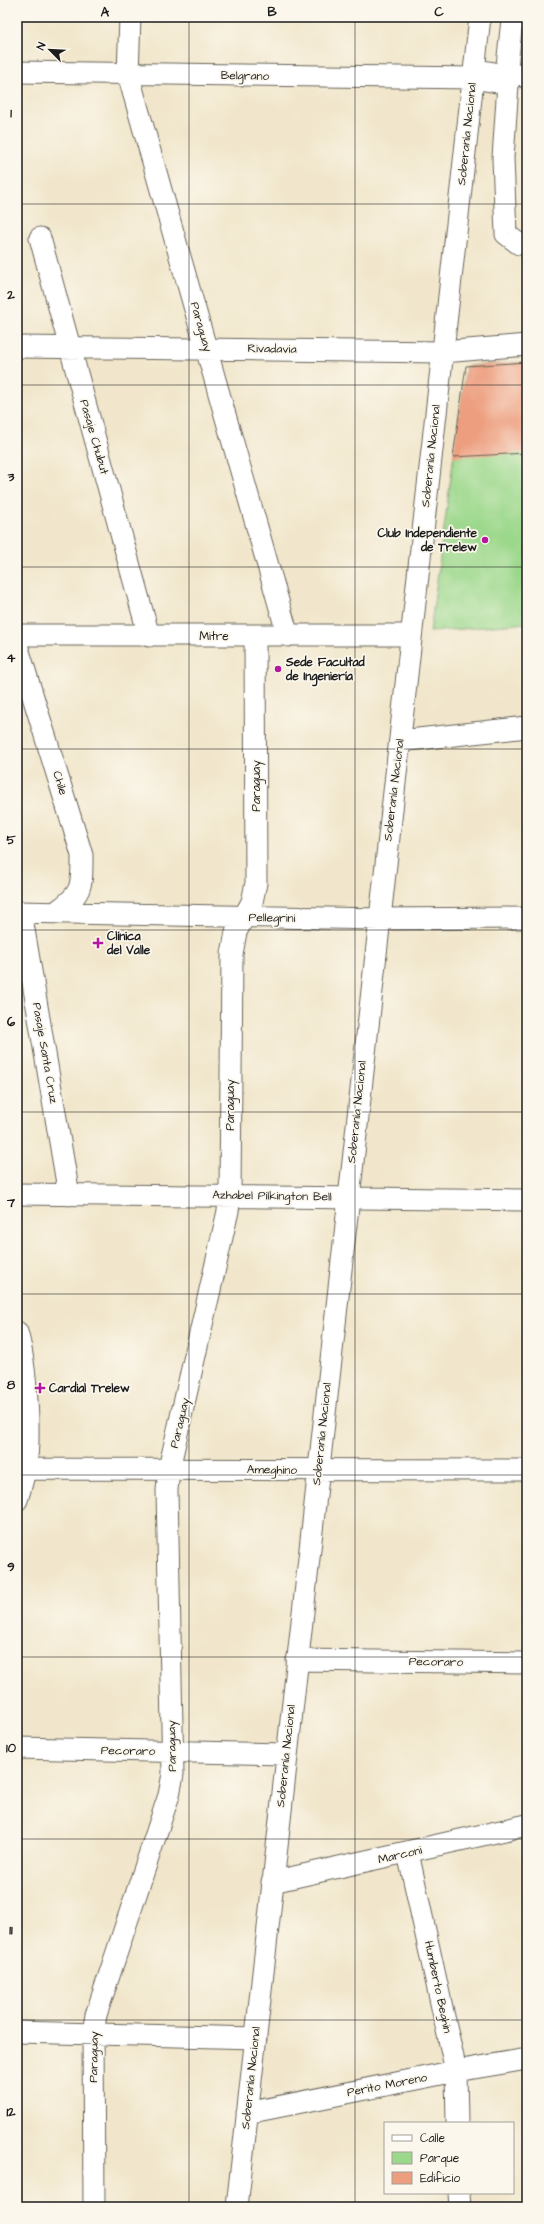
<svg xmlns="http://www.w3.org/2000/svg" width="544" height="2224" font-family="'Architects Daughter',sans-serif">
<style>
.green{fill:#9cd88c;stroke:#5c7a54}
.building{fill:#ed9e7f}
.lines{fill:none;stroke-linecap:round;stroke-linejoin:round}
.minor-casing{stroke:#676359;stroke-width:23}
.minor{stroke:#fff;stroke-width:21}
.grid{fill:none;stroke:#1c1c1c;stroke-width:1;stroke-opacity:0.55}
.poi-dot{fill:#b5179e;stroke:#fbf7ec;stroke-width:1.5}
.labels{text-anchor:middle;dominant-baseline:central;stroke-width:3.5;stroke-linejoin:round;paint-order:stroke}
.street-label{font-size:12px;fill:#1c1c1c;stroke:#fbf7ec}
.poi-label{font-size:12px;font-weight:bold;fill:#1c1c1c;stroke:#fbf7ec;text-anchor:start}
.neatline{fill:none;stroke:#1c1c1c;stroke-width:1.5}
.grid-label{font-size:13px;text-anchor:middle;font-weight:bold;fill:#1c1c1c}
</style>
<rect width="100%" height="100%" fill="#fbf7ec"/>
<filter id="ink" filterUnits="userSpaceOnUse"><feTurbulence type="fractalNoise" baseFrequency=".025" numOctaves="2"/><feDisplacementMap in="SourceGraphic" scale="8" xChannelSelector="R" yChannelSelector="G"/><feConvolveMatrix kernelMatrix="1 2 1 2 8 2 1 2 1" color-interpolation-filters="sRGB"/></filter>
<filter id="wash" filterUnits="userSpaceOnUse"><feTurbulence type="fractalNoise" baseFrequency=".012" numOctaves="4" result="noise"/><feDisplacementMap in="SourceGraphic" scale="16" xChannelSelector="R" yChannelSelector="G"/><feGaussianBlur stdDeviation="0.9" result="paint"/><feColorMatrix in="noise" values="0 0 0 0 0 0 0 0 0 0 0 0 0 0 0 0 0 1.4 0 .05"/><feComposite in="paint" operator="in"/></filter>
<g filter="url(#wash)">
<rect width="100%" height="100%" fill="#f1e6cb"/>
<path class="green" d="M527,362V623L430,632L466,366Z"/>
<g id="blocks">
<path class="building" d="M527,362V453L453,457L466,366Z"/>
</g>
</g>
<g filter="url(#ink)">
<use href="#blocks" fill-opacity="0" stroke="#676359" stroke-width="1"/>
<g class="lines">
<defs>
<path id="minor" d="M130,17L128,74L288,636
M483,71L506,75L512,20L527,19
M17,72L474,78L508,84L503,158L506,234L519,244L527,243
M506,75L524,74L527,78
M40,238L149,636
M17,347L443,352L527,345
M17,635H411
M17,645L82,855C82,887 83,893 56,912
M400,741L527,727
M17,912L379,919L527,918
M21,912L69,1195
M17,1194L527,1200
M17,1332C26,1363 32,1438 25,1470C23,1480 20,1490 17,1500
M17,1469L527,1470
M297,1660L527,1663
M17,1748L286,1754
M408,1853L456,2071L457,2123
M272,1882L527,1825
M17,2032L256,2038
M247,2113L456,2071L527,2059
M459,2193L460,2207
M94,2207L93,2033L96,2015L169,1795L173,1774L167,1490L169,1469L228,1211L230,1195L232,954L236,932L252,902L256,883L255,636
M237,2207L480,17"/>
</defs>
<use href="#minor" class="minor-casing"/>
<use href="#minor" class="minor"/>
</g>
</g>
<path class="grid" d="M189,17V2207M355,17V2207M17,204H527M17,385H527M17,567H527M17,749H527M17,930H527M17,1112H527M17,1294H527M17,1475H527M17,1657H527M17,1839H527M17,2020H527"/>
<g class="poi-dot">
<circle cx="485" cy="540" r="4"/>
<circle cx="278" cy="669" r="4"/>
<path d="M96 937h4v4h4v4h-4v4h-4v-4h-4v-4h4z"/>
<path d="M38 1382h4v4h4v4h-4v4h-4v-4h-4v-4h4z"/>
</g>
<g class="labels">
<g class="street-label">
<text transform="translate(245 76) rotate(1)">Belgrano</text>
<text transform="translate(467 134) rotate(-84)">Soberanía Nacional</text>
<text transform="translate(201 327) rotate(74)">Paraguay</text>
<text transform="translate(272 349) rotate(1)">Rivadavia</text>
<text transform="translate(94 437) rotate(74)">Pasaje Chubut</text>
<text transform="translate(431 456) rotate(-84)">Soberanía Nacional</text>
<text x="214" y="636">Mitre</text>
<text transform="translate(60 783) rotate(73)">Chile</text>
<text transform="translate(256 786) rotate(-90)">Paraguay</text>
<text transform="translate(394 790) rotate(-83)">Soberanía Nacional</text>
<text transform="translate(272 918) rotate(1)">Pellegrini</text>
<text transform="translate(45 1053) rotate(80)">Pasaje Santa Cruz</text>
<text transform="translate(230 1105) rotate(-90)">Paraguay</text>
<text transform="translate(357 1112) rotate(-84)">Soberanía Nacional</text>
<text transform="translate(272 1196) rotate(1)">Azhabel Pilkington Bell</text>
<text transform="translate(180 1423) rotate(-77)">Paraguay</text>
<text transform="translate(322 1434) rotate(-84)">Soberanía Nacional</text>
<text transform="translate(272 1470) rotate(1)">Ameghino</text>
<text transform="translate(436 1662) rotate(1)">Pecoraro</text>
<text transform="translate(172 1746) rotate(-91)">Paraguay</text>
<text transform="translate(128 1751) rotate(1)">Pecoraro</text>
<text transform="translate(286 1756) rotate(-84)">Soberanía Nacional</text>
<text transform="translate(400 1855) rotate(-13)">Marconi</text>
<text transform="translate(438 1987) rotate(78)">Humberto Beghin</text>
<text transform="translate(94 2057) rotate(-89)">Paraguay</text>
<text transform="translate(251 2078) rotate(-84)">Soberanía Nacional</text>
<text transform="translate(387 2085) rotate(-11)">Perito Moreno</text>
</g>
<g class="poi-label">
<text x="477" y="533" text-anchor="end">Club Independiente<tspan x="477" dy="14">de Trelew</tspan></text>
<text x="286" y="662">Sede Facultad<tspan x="286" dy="14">de Ingeniería</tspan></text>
<text x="107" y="936">Clínica<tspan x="107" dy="14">del Valle</tspan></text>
<text x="49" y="1388">Cardial Trelew</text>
</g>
</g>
<rect width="544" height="2224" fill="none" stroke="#fbf7ec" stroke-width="44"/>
<rect x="384" y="2122" width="130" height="72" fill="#fbf7ec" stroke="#a29f99"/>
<rect x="392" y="2135" width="20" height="6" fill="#ffffff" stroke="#a29f99"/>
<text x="420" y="2142" font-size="12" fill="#1c1c1c">Calle</text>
<rect x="392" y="2152" width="20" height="12" fill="#9cd88c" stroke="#a29f99"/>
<text x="420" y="2162" font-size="12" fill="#1c1c1c">Parque</text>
<rect x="392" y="2172" width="20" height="12" fill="#ed9e7f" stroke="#a29f99"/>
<text x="420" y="2182" font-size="12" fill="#1c1c1c">Edificio</text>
<g transform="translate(50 50) rotate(294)" stroke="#fbf7ec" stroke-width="3" paint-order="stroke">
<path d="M0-3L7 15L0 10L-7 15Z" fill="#1c1c1c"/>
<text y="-6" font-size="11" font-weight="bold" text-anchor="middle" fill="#1c1c1c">N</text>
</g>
<rect x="22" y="22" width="500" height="2180" class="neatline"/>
<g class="grid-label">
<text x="105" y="16">A</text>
<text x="272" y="16">B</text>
<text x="439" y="16">C</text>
<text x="11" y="117">1</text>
<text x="11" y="299">2</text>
<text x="11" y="481">3</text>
<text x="11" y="662">4</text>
<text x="11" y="844">5</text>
<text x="11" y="1026">6</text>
<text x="11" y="1207">7</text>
<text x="11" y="1389">8</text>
<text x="11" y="1571">9</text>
<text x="11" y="1752">10</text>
<text x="11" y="1934">11</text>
<text x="11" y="2116">12</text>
</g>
</svg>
